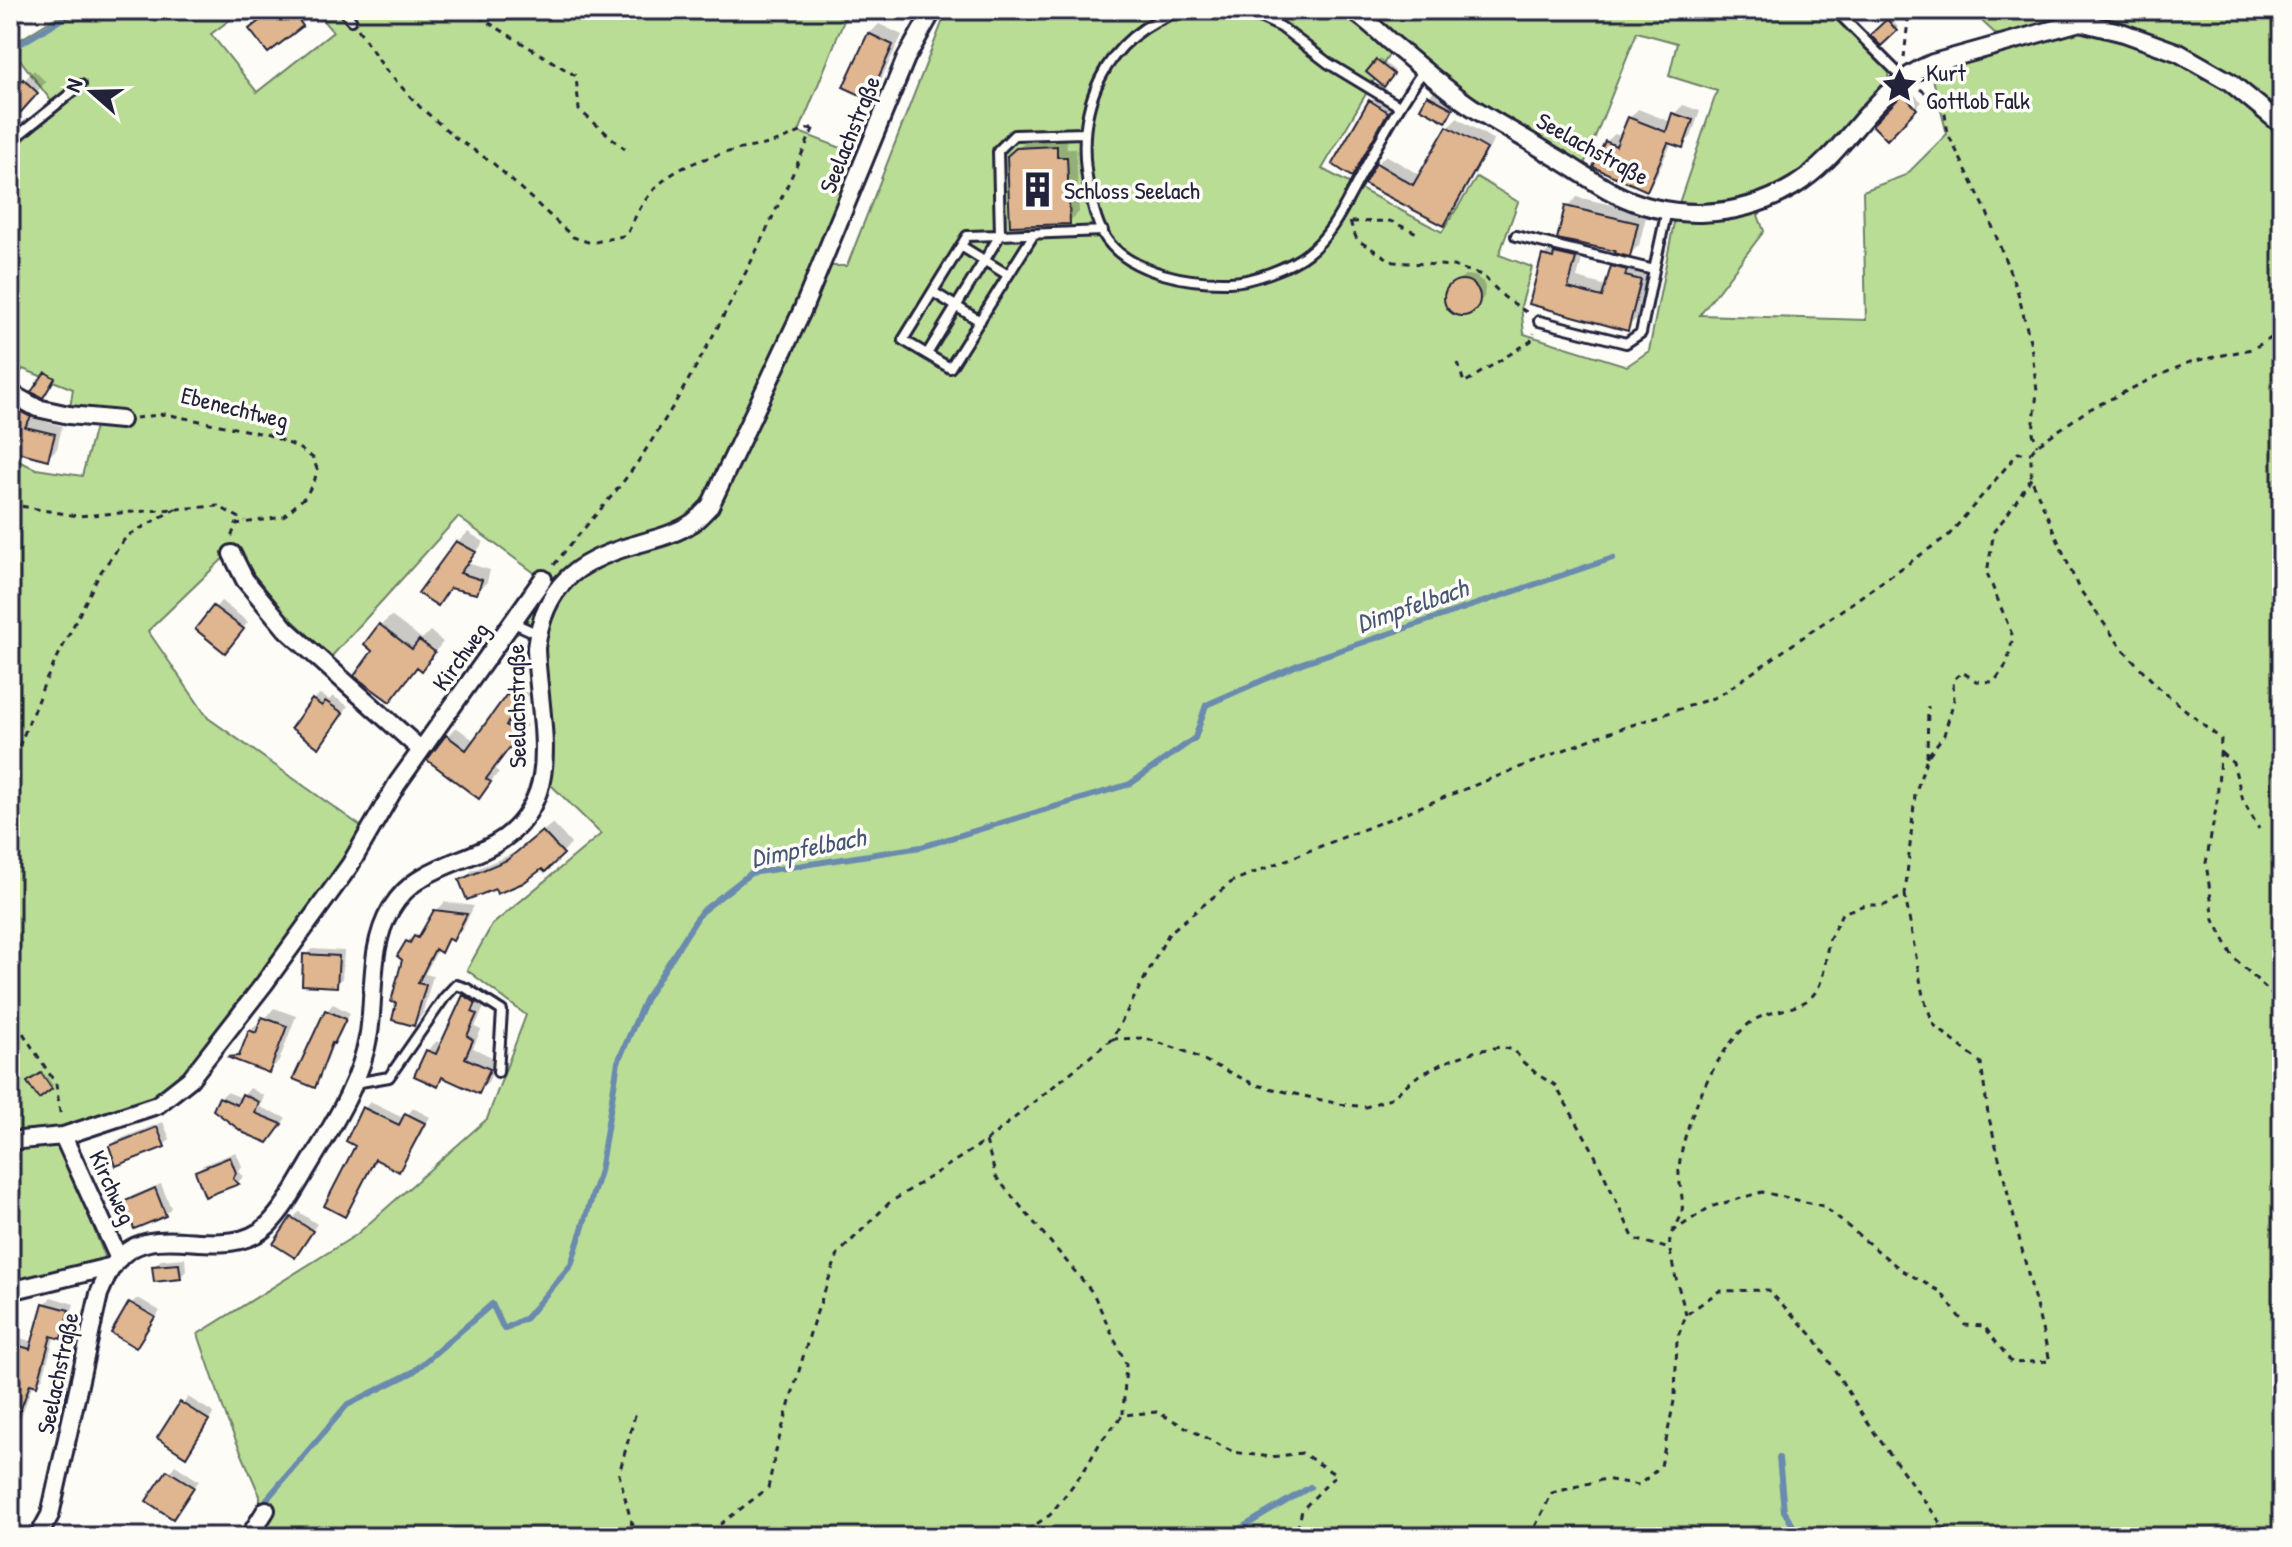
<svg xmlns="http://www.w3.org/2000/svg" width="2292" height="1547" font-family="'Patrick Hand',sans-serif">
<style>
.green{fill:#badd96;stroke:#6e8068;stroke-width:2;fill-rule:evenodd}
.shadow{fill:#0003}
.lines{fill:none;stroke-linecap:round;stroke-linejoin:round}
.stream{stroke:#6b8bae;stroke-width:6}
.building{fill:#dfb68f;stroke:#22223b;stroke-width:2}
.service-casing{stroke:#22223b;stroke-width:14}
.minor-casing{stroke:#22223b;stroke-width:22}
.path{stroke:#22223b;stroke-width:3;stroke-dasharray:6 6;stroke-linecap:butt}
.service{stroke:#fdfcf7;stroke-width:8}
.minor{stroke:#fdfcf7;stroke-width:16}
.labels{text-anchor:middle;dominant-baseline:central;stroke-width:7;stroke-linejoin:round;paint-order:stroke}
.poi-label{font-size:24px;fill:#22223b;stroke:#fdfcf7;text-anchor:start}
.street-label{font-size:24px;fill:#22223b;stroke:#fdfcf7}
.water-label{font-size:26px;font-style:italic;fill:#475774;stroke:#fdfcf7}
</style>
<rect width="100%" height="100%" fill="#fdfcf7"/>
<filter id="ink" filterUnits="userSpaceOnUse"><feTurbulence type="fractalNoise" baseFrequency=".0125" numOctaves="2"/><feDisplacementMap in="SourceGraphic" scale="16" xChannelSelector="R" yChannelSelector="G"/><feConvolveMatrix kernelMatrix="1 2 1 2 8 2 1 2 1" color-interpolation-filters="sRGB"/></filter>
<g filter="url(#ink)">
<path class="green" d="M68,10H243L211,34L257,92L333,32L314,10H343L351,19L361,10H851L845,18L799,132L865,157L816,266H847L947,10H1335L1391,43L1361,10H1841L1839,13L1890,65L1885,94L1827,160L1758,215L1764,231L1700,315L1866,320L1863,191L1906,175L1947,134L1930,67L1999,37L1970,10H2282V1537H260V1496L228,1422L198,1334L356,1235L487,1119L526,1015L467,970L492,925L601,834L550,784L527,618L543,579L458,517L331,657L282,610L232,550L148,631L208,718L362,827L306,928L264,984L157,1105L60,1141L106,1260L10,1282V457L36,469L82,476L97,419L69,415L73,389L23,369L10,387V153L57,109L10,46ZM1637,32L1677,43L1669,76L1717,91L1676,212L1649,351L1627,366L1524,334L1521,306L1532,267L1499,255L1518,202L1477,177L1442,232L1322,169L1394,46L1581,172Z"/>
<path class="shadow" d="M274,10H302L308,18L269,51Z
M1890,18L1898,27L1881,43L1873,35Z
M879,24L902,35L878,86L869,96V34Z
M1380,59L1395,71L1384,84L1369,72Z
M34,70L46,82L30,100L10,99V95Z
M1435,90L1457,102L1445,119L1429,96Z
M1910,90L1922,102L1887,137L1875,125Z
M1380,92L1397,101L1362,164L1352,174L1370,102Z
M1683,105L1700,111L1691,137L1682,145L1672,142L1654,180L1646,188L1606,142L1615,134L1622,137L1630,118L1638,109L1671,122L1674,114Z
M1457,118L1494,140L1452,215L1443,224L1377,164L1386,155L1421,176L1449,127Z
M1066,137L1067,148H1076L1079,212L1069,222L1009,157L1028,139Z
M1577,197L1647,213L1639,245L1629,255L1567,207Z
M1566,244L1585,248L1577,278L1607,286L1612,268L1622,258L1635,261L1634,266L1650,270L1637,318L1627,328L1531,303L1543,256L1553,246L1561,248Z
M1465,275L1475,276L1483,282L1485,287L1484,297L1470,312L1459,313L1455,312L1448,304L1447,293L1457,281Z
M10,395L38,408L32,418L62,426L57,449L48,457L22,426L10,423Z
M468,532L484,542L467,563L490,570L487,582L477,592L452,586L437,604L421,593L458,542Z
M221,601L248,622L231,644L197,629Z
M391,616L422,639L430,631L443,642L422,668L375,651L381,625Z
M517,686L529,694L513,715L527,725L494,769L499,772L478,797L447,736L456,727L475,741L508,695Z
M320,694L329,700L333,696L348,706L325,739L313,700Z
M553,823L571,844L545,869L542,866L496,886L461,881L471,871L519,851Z
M445,902L474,906L462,930L453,939L451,938L441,950L438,949L425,974L433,976L422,1015L414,1024L407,942L416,933L419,935L424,929L436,911Z
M312,949L344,951L342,979L336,985L305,955Z
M474,987L484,993L479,1002L485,1005L475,1027L481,1030L473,1048L498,1060L488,1082L478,1091L445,1076L437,1084L427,1051L437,1041L442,1044L464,996Z
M333,1004L350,1013L340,1035L335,1040L320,1079L314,1085L295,1078L327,1011Z
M274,1008L296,1016L279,1061L269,1071L250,1031L260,1021L262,1022Z
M44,1073L53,1085L51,1088L30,1083Z
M250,1088L264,1096L260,1107L286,1118L274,1134L220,1098L227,1092L242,1098Z
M370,1102L405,1119L413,1108L430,1117L405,1163L399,1169L377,1158L351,1208L345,1214L364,1109Z
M163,1122L170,1139L164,1145L111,1146L117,1140Z
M236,1152L242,1166L238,1172L244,1176L238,1182L206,1195L197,1171L203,1165Z
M161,1184L171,1208L165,1214L125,1202L132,1196Z
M299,1212L317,1224L295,1255L293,1218Z
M185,1258L186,1271L180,1277L154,1266L161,1260Z
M51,1297L74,1304L66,1330L60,1337L55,1335L43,1377L37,1384L33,1383L18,1426L11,1432L10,1340L13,1336L34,1342L45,1304Z
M136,1299H140L160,1311L142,1340L136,1346L129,1306Z
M188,1397L214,1413L186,1454L160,1438Z
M175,1465L199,1481L173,1516L149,1500Z"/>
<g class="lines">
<path class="stream" d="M10,50L77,10
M1779,1458L1784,1511L1800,1537
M267,1499L347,1405L413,1372L492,1304L504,1329L526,1318L571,1265L600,1171L618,1062L645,1000L701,912L751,873L921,847L1130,784L1195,738L1206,705L1302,663L1613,558
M1226,1537L1310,1487"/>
</g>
<path class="building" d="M273,10H291L303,26L268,53L249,29Z
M1887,19L1897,31L1881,46L1870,35Z
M868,33L893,45L869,99L843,87Z
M1376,60L1394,74L1384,87L1366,72Z
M23,79L38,93L21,112L10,101V92Z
M1903,94L1917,109L1887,140L1872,125Z
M1427,95L1453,109L1446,122L1420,108Z
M1369,100L1388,112L1352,177L1332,164Z
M1672,113L1693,120L1683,148L1668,143L1647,191L1593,167L1605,141L1616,146L1628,117L1666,132Z
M1447,126L1487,149L1444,226L1364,184L1376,163L1413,185Z
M1057,146V157H1067L1070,224L1010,226L1007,156L1016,148Z
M1565,206L1638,223L1630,257L1614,253L1615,251L1557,239Z
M1554,253L1576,258L1568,288L1602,297L1611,266L1627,270L1625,276L1641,280L1628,331L1529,304L1542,255L1553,258Z
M1444 298a18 18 0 1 1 36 0a18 18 0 1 1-36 0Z
M45,372L55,378L43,398L31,392Z
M10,406L31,417L25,427L55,434L48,460L14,451L19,428L10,425Z
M456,541L476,552L460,573L482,580L477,594L450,588L438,606L418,593Z
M213,606L244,629L225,653L195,629Z
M379,624L412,649L419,640L435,652L422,671L417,667L390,702L354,676L372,651L364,644Z
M507,694L521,705L506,725L519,735L486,779L491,782L479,799L427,760L446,735L466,750Z
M312,699L322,706L325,701L343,713L319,748L291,728Z
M542,831L564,854L545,872L542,869L523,883L497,894L495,889L467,900L459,880L507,860Z
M434,910L467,914L453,941L448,938L441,953L435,949L418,983L426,985L414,1026L392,1020L396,1003L391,1002L402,960L397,956L406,941L410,943L414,936L418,938Z
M303,954L339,956L337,987L302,985Z
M463,995L476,1003L472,1012L477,1014L467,1036L473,1040L465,1058L490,1069L479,1094L442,1077L438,1087L414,1076L426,1050L436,1054Z
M325,1010L346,1019L334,1044L332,1043L315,1088L293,1079Z
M262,1017L287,1026L269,1073L227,1057L239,1056L249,1030L256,1033Z
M41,1073L52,1089L39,1099L27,1082Z
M242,1094L259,1102L255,1113L282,1124L268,1143L244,1133L213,1110L219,1097L237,1105Z
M362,1107L399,1125L405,1113L425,1123L399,1172L375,1159L345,1217L324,1206L355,1146L346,1141Z
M157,1127L165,1147L116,1166L109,1146Z
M230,1157L236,1173L233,1179L239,1184L205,1197L195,1171Z
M155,1188L166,1216L134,1229L123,1202Z
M291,1217L313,1231L295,1258L273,1244Z
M179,1264L181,1279L154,1282L152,1266Z
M129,1302L155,1317L136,1348L111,1333Z
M43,1303L69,1310L61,1339L51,1336L37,1386L30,1384L12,1433H10V1343L30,1349Z
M180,1402L209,1420L186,1457L157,1438Z
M167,1470L194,1487L173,1519L146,1501Z"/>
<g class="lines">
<defs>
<path id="service" d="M343,10L351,20
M1183,10C1102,36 1073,110 1089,189C1093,206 1097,226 1107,240C1132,274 1191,283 1229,282C1251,282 1291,267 1308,253C1332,235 1345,204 1359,179C1379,142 1399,104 1424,70
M1244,10L1281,27L1328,63L1399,106
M1838,13L1903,78
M1085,133L1014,135L998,151L1000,235L1103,231
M10,142L81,85
M1000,235L967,236L903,340L950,368L1034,234
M1516,236L1654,270L1667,210
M961,246L1008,275
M933,292L980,321
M1539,321L1626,343L1641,333L1654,270
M927,354L1000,235
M514,623L538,634
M355,1083L389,1077L444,998L456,985L466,988L502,1011L498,1072"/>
<path id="minor" d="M1351,10C1365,18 1377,30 1389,41C1415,62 1441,86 1469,105C1496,123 1525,138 1552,155C1573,167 1593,182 1614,193C1670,222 1740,219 1794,186C1848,153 1873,87 1933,63L2080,22L2124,33L2179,53L2230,82L2282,125
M10,393L37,408L69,415L121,420
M232,554L245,580L286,629L421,750
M63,1136L119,1259
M10,1141L63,1136L157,1105L190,1079L264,984L350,865L397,784L543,579
M10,1291L113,1266
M38,1537L50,1515L99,1294C103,1285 107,1275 112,1267C149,1211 223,1268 268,1225C285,1208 297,1185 309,1165C334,1123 361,1082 369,1033C375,993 369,945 391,909C428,846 509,872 538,792C552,753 537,691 536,648C544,585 577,561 634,545C654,539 674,535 692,523C698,519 704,512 710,506L802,311L906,58L933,10
M249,1537L266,1510"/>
</defs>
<use href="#service" class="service-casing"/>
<use href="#minor" class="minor-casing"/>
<path class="path" d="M468,10L576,76L579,110L625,149
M358,29L384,68L420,107L456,138L494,164L573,237L591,243L627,235C649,181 676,165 732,151C744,148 756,147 768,144C784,140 799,132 814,127
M1904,58L1909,10
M1920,89L1940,103L1945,114L1948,134L1986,210L2018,293L2031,345L2037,391L2033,433L2037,445
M1350,222L1357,240L1394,262L1453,266L1482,275L1504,297L1528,313
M1352,222L1390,221L1417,233
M2282,332L2252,349L2190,362L2149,380L2088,410L2037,445L2031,453V478L2078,587L2121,647L2159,688L2221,739L2217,803L2206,863L2214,920L2233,957L2272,994L2282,1000
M1458,363L1464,383L1531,341L1534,333
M136,418L165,414L269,435L297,447L313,458L317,469L315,479L306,496L283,517L236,524L231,538
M10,508L20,506L77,516L218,506L245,521
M554,565C584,526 619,492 645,451C712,348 764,238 814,127
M2221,753L2233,763L2243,800L2259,829
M1927,757L1928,706
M10,769L45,682L100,573L127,536L177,508
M10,1013L56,1084L61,1119
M1112,1039L1145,1038L1187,1052L1256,1085L1339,1104L1366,1107L1393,1097L1413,1079L1445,1062L1476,1051L1500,1047L1514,1050L1523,1062L1538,1075L1555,1085L1591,1147L1634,1239L1670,1249
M986,1141L996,1177L1093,1293L1126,1364L1123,1414
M1672,1232L1710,1207L1762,1192L1823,1206L1900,1269L1941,1292L1965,1325L1984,1326L2012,1363L2050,1361L1988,1114L1981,1063L1934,1025L1923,996L1905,895
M1686,1315C1681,1294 1673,1272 1670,1250C1667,1229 1680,1226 1682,1211C1684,1197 1678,1182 1679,1168C1683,1125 1715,1050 1750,1023C1770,1007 1805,1013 1818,988C1826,973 1825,956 1829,941C1832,932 1838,922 1842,913L1865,905H1885L1905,895L1915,795L1927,757L1944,735L1954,700L1953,680L1962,672L1976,681L1994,682L2007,664L2013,637L1987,573L1994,531L2007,515L2031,478
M635,1537L619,1474L635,1415
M700,1537L705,1536L768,1488L777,1446L813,1323L838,1254L889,1203L986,1141L1112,1039L1169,933L1233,881L1599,736L1719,696L1949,535L2018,453H2031
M1017,1537L1050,1515L1084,1471L1101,1441L1123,1415L1157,1412L1233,1452L1270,1457L1302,1453L1336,1475L1302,1510L1296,1537
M1530,1537L1552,1493L1605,1479L1639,1485L1661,1466L1675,1396L1677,1339L1686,1315L1719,1291L1768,1290L1814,1337L1871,1428L1951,1537"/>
<use href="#service" class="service"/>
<use href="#minor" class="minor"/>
</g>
</g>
<defs>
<symbol id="sight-bare" viewBox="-9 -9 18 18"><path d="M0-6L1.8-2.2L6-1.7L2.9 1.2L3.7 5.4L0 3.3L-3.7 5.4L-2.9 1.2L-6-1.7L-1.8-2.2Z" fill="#22223b" stroke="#fdfcf7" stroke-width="2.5" paint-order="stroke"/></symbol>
<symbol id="building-bare" viewBox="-9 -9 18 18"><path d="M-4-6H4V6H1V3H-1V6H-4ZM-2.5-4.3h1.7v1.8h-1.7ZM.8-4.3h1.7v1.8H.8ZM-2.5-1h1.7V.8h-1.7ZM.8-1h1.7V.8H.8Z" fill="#22223b" stroke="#fdfcf7" stroke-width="2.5" paint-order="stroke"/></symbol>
</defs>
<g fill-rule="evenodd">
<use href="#sight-bare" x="1874" y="60" width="51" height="51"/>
<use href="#building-bare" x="1012" y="164" width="51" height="51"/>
</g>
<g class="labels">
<g class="poi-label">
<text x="1926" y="72">Kurt<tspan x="1926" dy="28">Gottlob Falk</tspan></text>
<text x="1064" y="190">Schloss Seelach</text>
</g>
<g class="street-label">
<text transform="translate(849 134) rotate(-68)">Seelachstraße</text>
<text transform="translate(1593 148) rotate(29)">Seelachstraße</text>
<text transform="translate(235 407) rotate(14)">Ebenechtweg</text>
<text transform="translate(460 656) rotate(-54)">Kirchweg</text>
<text transform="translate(516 706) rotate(-91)">Seelachstraße</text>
<text transform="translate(113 1187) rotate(65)">Kirchweg</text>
<text transform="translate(57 1373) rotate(-78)">Seelachstraße</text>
</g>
<g class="water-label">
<text transform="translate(1412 605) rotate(-19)">Dimpfelbach</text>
<text transform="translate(808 847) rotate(-11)">Dimpfelbach</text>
</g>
</g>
<rect width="2292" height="1547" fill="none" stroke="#fdfcf7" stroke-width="40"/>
<rect x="20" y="20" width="2252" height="1507" fill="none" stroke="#22223b" stroke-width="3" filter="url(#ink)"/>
<g transform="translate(92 92) rotate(290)" stroke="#fdfcf7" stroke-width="6" paint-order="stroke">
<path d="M0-6L14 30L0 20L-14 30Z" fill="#22223b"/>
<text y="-12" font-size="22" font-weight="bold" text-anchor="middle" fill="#22223b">N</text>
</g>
</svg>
